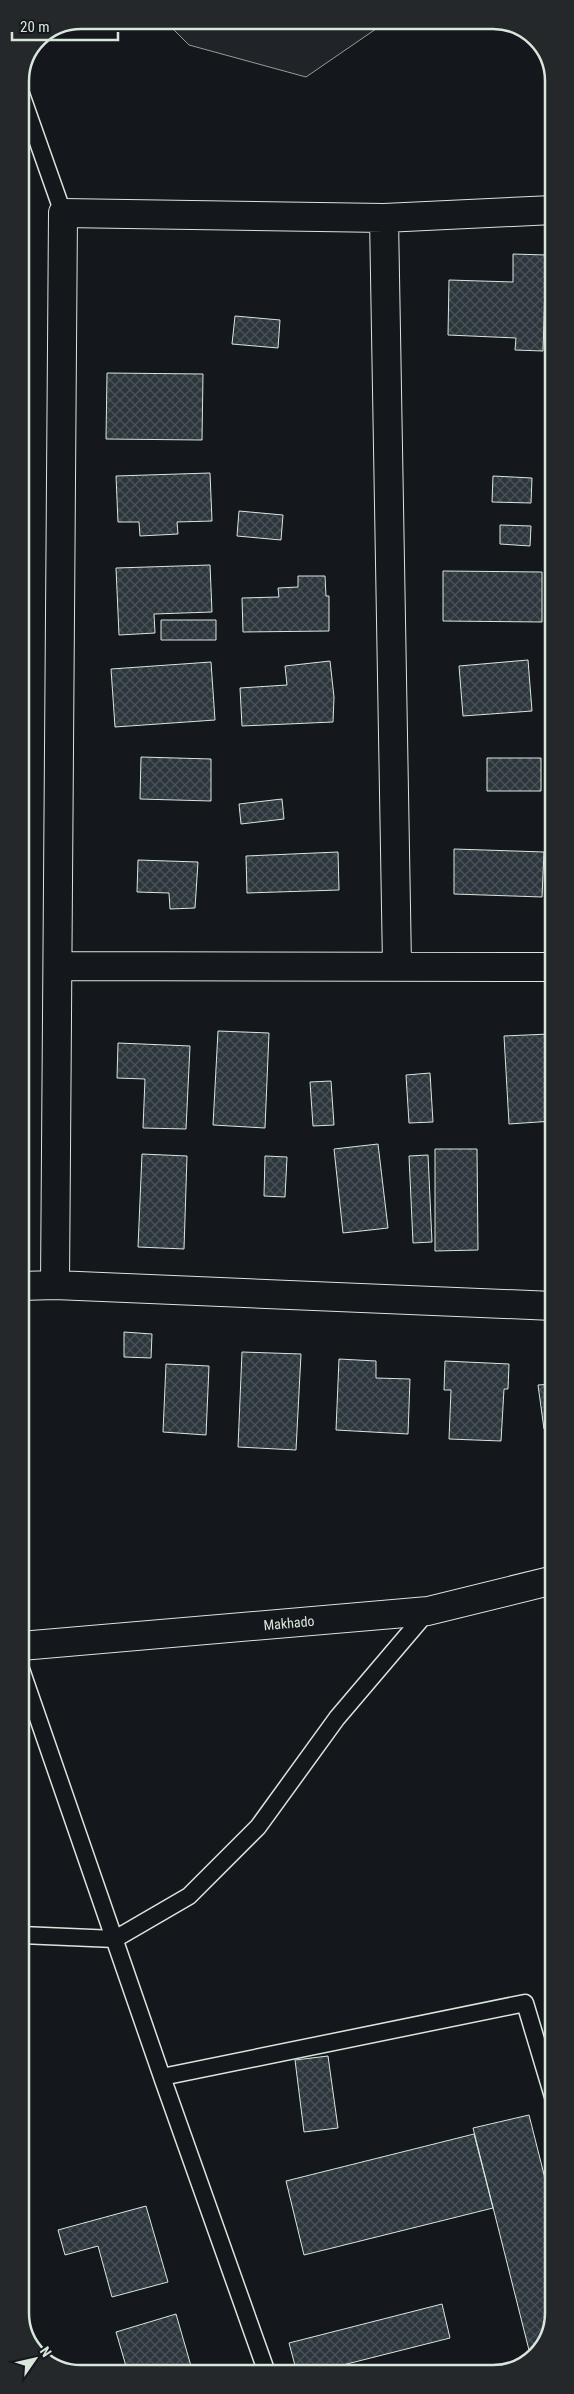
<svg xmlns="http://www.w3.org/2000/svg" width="574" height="2394" font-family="'Roboto Condensed',sans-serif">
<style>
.green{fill:#202428;stroke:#939e99}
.building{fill:url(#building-cross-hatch);stroke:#d8e6dc}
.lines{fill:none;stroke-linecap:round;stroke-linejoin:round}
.lane-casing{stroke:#d8e6dc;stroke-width:19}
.street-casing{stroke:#d8e6dc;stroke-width:30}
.secondary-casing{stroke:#d8e6dc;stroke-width:30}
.lane{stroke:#14181c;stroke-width:16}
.street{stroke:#14181c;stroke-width:28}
.secondary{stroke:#14181c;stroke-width:28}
.labels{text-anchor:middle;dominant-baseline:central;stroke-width:4;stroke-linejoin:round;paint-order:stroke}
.street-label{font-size:14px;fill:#d8e6dc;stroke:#14181c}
.rim{fill:none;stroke:#d8e6dc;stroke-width:2.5}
</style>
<defs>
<pattern id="building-cross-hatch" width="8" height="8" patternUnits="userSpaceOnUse" patternTransform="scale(1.25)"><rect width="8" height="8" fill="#2c363c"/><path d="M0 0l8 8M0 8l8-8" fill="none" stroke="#4a5358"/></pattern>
</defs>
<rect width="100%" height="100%" fill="#14181c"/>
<path class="green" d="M164,20H389L306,77L189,45Z"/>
<path class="building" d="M513,254L546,255L543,351L515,350L516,338L448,335L449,280L513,282Z
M235,316L280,320L278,348L232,344Z
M107,373L203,374L202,440L106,439Z
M210,473L212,521L177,522L178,534L140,536L139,522H118L116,476Z
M493,476L532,478L531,503L492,502Z
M239,511L283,515L281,540L237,536Z
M500,525L531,526L530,546L500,544Z
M210,565L212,612L154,614L155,633L119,635L116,568Z
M443,571L542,572V622L443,621Z
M298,576H325L326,596H329V631L243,632L242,598L279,597L278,588L298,587Z
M161,620H216V640H161Z
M528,660L532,711L463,716L459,666Z
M330,661L334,697L333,722L242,726L240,688L287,685L285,666Z
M211,662L215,720L115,727L111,669Z
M141,757L211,759V801L140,799Z
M487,758H541V791H487Z
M282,799L284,819L241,824L239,804Z
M454,849L544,852L542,897L454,894Z
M338,852L339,890L247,893L246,856Z
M138,860L198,862L195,908L170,909L169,893L137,892Z
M218,1031L269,1033L265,1128L213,1125Z
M549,1034L553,1121L509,1124L504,1036Z
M118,1043L190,1046L186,1129L143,1128L145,1079L117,1078Z
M20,1066H23L22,1113H21Z
M430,1073L433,1122L409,1123L406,1075Z
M331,1081L334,1125L313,1126L310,1082Z
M378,1144L388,1228L343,1233L334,1149Z
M553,1148V1193L548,1194L545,1149Z
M435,1149H477L478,1250L435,1251Z
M142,1154L187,1156L184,1249L138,1247Z
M428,1155L432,1242L413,1243L409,1156Z
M265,1156L287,1157L285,1197L264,1196Z
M124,1332L152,1334L151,1358L124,1357Z
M242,1352L301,1354L296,1450L238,1447Z
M339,1359L376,1361V1378L410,1379L408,1434L336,1430Z
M445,1361L509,1364L508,1389H504L501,1441L449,1439L451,1390H444Z
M166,1364L209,1366L206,1435L163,1432Z
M554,1384V1428L544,1429L538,1385Z
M328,2056L338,2128L304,2132L295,2060Z
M529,2115L554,2214V2314L539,2353L531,2358L473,2128Z
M474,2134L493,2208L304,2255L286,2181Z
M146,2206L168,2282L112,2297L98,2246L65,2255L58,2230Z
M442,2304L450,2338L311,2373H297L289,2343Z
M176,2314L193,2373H128L116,2332Z"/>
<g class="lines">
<defs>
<path id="lane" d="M20,91L63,213
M21,1669L162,2077
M21,1935L115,1939L189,1896L258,1827L337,1718L428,1611
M267,2373L162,2077L525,2003L554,2100"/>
<path id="street" d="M384,218L397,965
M58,966L553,967
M55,1285L63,213L384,218L553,210
M21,1286L55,1285L553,1306"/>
<path id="secondary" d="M21,1646L428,1611L554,1580"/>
</defs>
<use href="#lane" class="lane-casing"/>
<use href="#street" class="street-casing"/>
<use href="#secondary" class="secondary-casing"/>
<use href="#lane" class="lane"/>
<use href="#street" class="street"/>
<use href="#secondary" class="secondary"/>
</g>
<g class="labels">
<g class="street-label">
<text transform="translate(289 1623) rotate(-5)">Makhado</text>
</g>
</g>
<path d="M0 0H574V2394H0ZM81 29H493A52 52 0 0 1 545 81V2313A52 52 0 0 1 493 2365H81A52 52 0 0 1 29 2313V81A52 52 0 0 1 81 29Z" fill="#24282b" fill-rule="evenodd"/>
<path class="rim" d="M81 29H493A52 52 0 0 1 545 81V2313A52 52 0 0 1 493 2365H81A52 52 0 0 1 29 2313V81A52 52 0 0 1 81 29Z"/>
<g transform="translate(35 2359) rotate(56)" stroke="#14181c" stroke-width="4" paint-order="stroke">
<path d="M0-4L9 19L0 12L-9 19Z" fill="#d8e6dc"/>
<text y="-8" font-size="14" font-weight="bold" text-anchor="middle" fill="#d8e6dc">N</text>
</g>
<path d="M12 32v8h106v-8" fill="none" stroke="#d8e6dc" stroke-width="2.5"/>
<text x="20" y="32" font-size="15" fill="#d8e6dc" stroke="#14181c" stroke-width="4" paint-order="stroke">20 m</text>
</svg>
